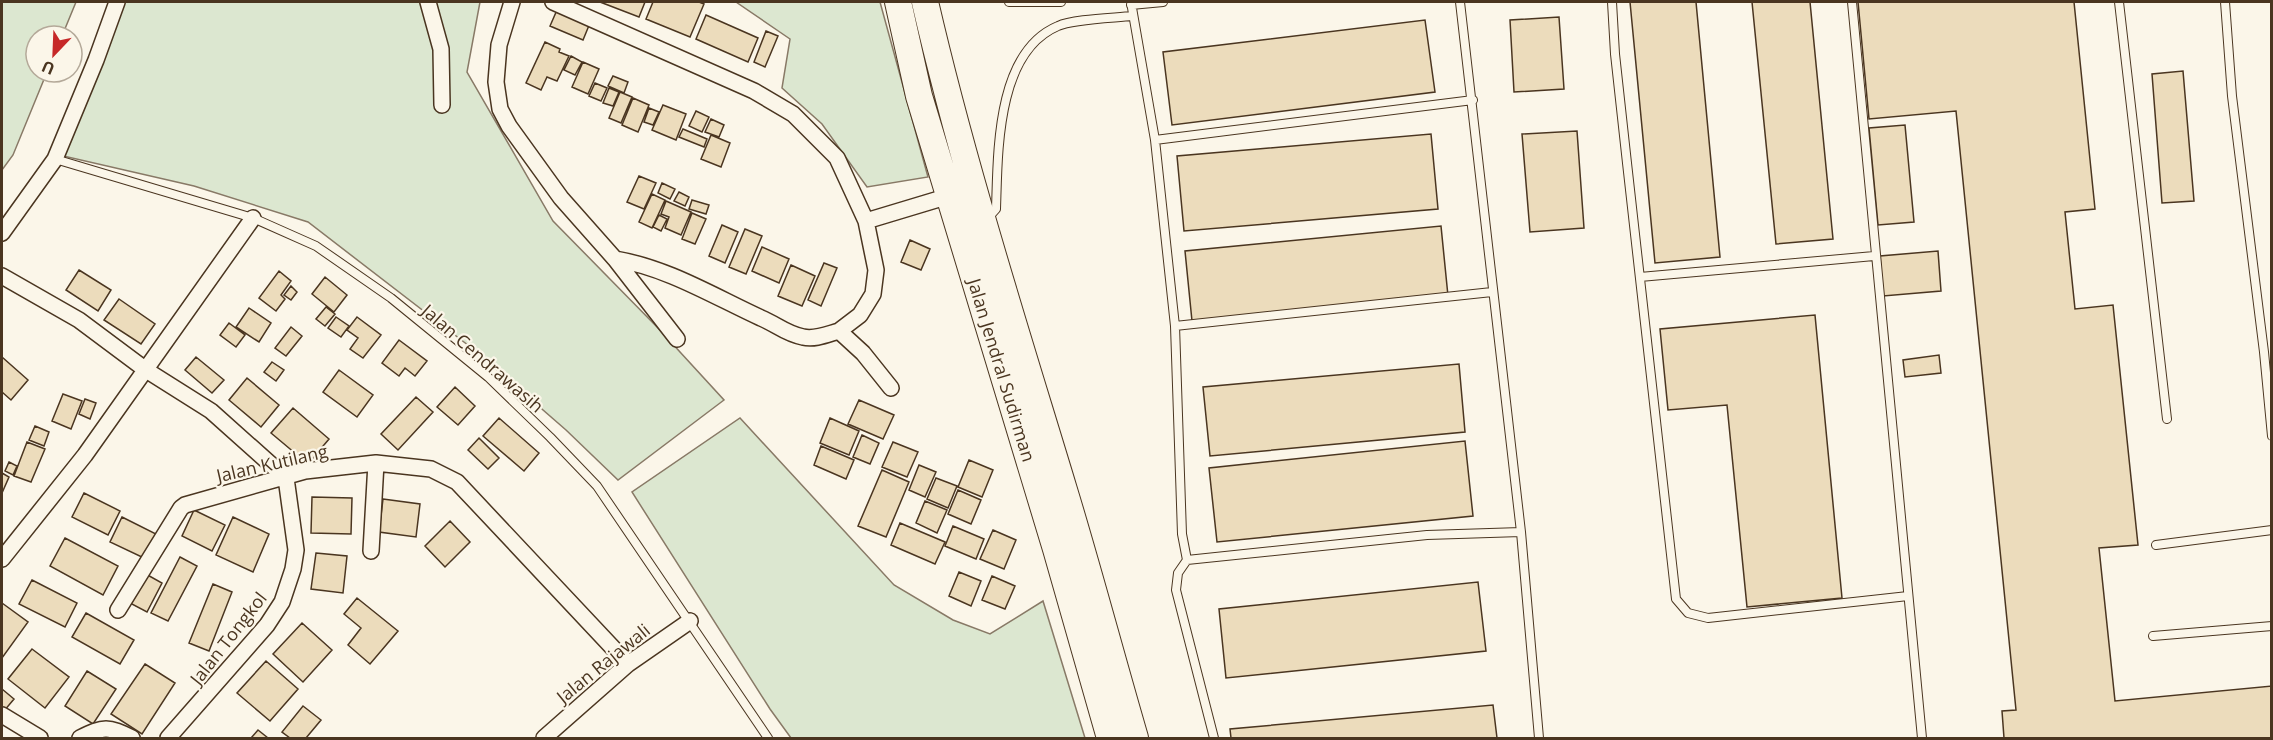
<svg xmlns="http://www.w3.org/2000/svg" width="2273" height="740" font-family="'Open Sans',sans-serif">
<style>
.green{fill:#dce7d0;stroke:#887966;stroke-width:1.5}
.building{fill:#ecdcbc;stroke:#4a3520;stroke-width:1.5}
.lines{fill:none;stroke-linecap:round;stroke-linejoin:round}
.service-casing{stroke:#4a3520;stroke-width:10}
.minor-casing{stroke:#4a3520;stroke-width:18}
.trunk-casing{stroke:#4a3520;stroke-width:28}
.service{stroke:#fbf6e9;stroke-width:8}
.minor{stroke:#fbf6e9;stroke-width:15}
.trunk{stroke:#fbf6e9;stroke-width:26}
.labels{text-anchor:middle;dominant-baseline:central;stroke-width:4.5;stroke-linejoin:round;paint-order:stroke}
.street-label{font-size:18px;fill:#4a3520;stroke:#fbf6e9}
</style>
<rect width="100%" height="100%" fill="#fbf6e9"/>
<path class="green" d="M2,2H76L62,36H36V72H47L13,155L2,170Z
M120,2H480L467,72L553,221L658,328L724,400L618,480L566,430L473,349L308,222L194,186L59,155Z
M736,2H880L928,177L867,187L822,124L782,88L790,39Z
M740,418L894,585L953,620L990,634L1043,601L1085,738H791L770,709L632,492Z"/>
<path class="building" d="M600,2H645L639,17Z
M653,2H699L704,4L690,37L646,19Z
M1630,2H1696L1720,257L1655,263Z
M1752,2H1810L1833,239L1776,244Z
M1858,2H2074L2095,209L2065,212L2075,309L2113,305L2138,545L2099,548L2115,701L2272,686V738H2004L2002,711L2016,710L1956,111L1869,119Z
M557,10L590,23L583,40L550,26Z
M706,15L758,38L748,62L696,39Z
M1559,17L1564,89L1514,92L1510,20Z
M1425,20L1435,92L1172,125L1163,52Z
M766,31L778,36L765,67L754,62Z
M545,42L560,49L559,52L569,56L557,81L547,77L541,90L526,83Z
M571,56L582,62L575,75L564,70Z
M583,62L599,69L588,94L572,87Z
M2183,71L2194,201L2162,203L2152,74Z
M613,76L628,82L624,93L608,86Z
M595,83L607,88L601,101L589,96Z
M609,88L619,92L613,106L603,103Z
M620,92L632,97L621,123L609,118Z
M633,98L649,105L638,132L622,125Z
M663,105L686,114L676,140L652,130Z
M649,108L659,112L653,125L644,122Z
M696,111L709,117L702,132L689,126Z
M711,119L724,125L719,137L705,132Z
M1905,125L1914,222L1878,225L1869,128Z
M683,129L707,139L704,147L679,137Z
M1577,131L1584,228L1530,232L1522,134Z
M1431,134L1438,209L1184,231L1177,156Z
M711,135L730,143L721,167L701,159Z
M639,176L656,183L644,209L627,202Z
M662,183L675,189L670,199L658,193Z
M679,192L689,197L685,206L674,201Z
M652,194L665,200L652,228L639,222Z
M692,200L709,205L706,214L689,209Z
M666,201L691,212L681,235L665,228L669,217L661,214Z
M692,213L706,219L695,244L682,239Z
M659,215L667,219L661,231L653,227Z
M722,225L738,232L725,263L709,256Z
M1441,226L1448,296L1192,321L1185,251Z
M745,229L762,236L746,274L729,267Z
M910,240L930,249L921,270L901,262Z
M762,247L789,259L779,283L752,271Z
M1938,251L1941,291L1883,296L1880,256Z
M824,263L837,268L821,306L808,300Z
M791,265L815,276L802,306L778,296Z
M79,270L111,290L98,311L66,290Z
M279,271L291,281L281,295L285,299L276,311L259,298Z
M325,277L347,295L334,312L312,294Z
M291,286L297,292L291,300L284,295Z
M119,299L155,324L141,344L104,320Z
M326,307L335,314L325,326L316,319Z
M249,308L271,323L259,342L236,327Z
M1815,315L1842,598L1747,607L1727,405L1668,410L1660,329Z
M336,317L349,326L341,337L328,328Z
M357,317L381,335L363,358L350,349L358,338L347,330Z
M229,323L245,335L236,347L220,335Z
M291,327L302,336L286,356L275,348Z
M399,340L427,361L415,376L405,368L399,376L382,363Z
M1939,355L1941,373L1905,377L1903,360Z
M2,357L28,380L11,400L2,392Z
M196,357L224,380L212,393L185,370Z
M272,362L284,370L276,381L264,372Z
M1459,364L1465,432L1210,456L1203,387Z
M339,370L373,395L357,417L323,392Z
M247,378L279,405L261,427L229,400Z
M455,387L475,406L458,425L437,407Z
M63,394L82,401L71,429L52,421Z
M416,397L433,412L398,450L381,434Z
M85,399L96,403L90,419L79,414Z
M859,400L894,415L883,439L848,424Z
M293,408L329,439L308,464L271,433Z
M499,418L539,453L524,471L483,436Z
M830,418L859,431L849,455L820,443Z
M35,426L49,432L44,446L29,440Z
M862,435L879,443L870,464L853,457Z
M479,438L499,458L488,469L468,450Z
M1465,441L1473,516L1217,542L1209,468Z
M27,442L45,449L31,482L14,476Z
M893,442L918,452L907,477L882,467Z
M821,446L854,460L846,479L814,465Z
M969,460L993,470L982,497L958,487Z
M9,462L17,466L13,475L5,471Z
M919,465L936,472L925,497L909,490Z
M882,470L909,482L886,537L858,526Z
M2,473L9,477L2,493Z
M936,478L957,486L948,508L927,499Z
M958,490L981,500L971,524L948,514Z
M84,493L120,511L108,535L72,517Z
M312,497L352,498L351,534L311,533Z
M383,499L420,504L416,537L379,532Z
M925,501L947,510L937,533L916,523Z
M194,510L225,525L212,551L182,536Z
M122,517L158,535L146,559L110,542Z
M233,517L269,534L253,572L216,555Z
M450,521L470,542L445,567L425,546Z
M900,523L945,542L935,564L891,545Z
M953,526L984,539L976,559L945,546Z
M993,530L1016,540L1004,569L980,559Z
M65,538L118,566L103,595L50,566Z
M316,553L347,556L343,593L311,589Z
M180,557L197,566L168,621L151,613Z
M959,572L981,581L971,606L949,596Z
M144,573L162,583L147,612L128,602Z
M992,576L1015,586L1005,609L982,600Z
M32,580L77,603L65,627L19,604Z
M1478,582L1486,651L1226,678L1219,609Z
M213,584L232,592L209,651L189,643Z
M357,598L398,631L370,664L348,645L361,628L344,614Z
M2,603L28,622L2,658Z
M86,613L134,640L120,664L72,637Z
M302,623L332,650L303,682L273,654Z
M32,649L69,677L45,708L8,679Z
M266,661L298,689L270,721L237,693Z
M145,664L175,683L142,734L111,714Z
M87,671L116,689L93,724L65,706Z
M2,689L14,699L4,711L2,709Z
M1493,705L1497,738H1231L1230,729Z
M303,706L321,720L306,738H290L282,732Z
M258,730L268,738H251Z"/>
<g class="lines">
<defs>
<path id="service" d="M1009,2H1061
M1131,2L1155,140L1175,326L1182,534L1187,560
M1460,2L1521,532L1539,738
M1612,2L1615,54L1627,163L1676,599L1688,613L1708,618L1908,596
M1852,2L1922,738
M2119,2L2167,419
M2225,2L2232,96L2264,352L2272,436
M1131,5L1163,2
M1155,140L1473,100
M55,159L253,218L316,246L391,298L488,377L550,437L597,486L768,738
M987,219L996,209C998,152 996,52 1058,26C1073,19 1114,18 1132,16
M1640,277L1874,256
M1175,326L1492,292
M2156,545L2272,530
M2153,636L2272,626
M1214,738L1176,590L1178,573L1187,560L1427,535L1521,532"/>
<path id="minor" d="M428,2L441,49L442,105
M512,2L499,45L496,82L500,109L509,126L561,198L615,259L677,339
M553,2L754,91L793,114L837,158L866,221L876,270L873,294L860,315L839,331
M866,221L949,196
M2,233L55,159L96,60L117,2
M615,259C668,268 713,296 761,318C776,324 786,334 803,337C815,340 828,334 839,331L863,353L891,388
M2,276L79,320L146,370L211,411L286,478
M371,551L376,463
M2,559L85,455L253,218
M118,610L181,508L185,505L305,471L376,463L431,469L457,482L628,664
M2,715L40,738
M80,738C104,726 108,726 132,738
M168,738L267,625L282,602L293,569L296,550L286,478
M544,738L628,664L690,621"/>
<path id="trunk" d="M898,2L919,96L1056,549L1110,738
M925,2C963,166 1015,328 1064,490C1089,572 1111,656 1135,738"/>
</defs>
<use href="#service" class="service-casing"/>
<use href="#minor" class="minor-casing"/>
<use href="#trunk" class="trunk-casing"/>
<use href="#service" class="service"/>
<use href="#minor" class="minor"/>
<use href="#trunk" class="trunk"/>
</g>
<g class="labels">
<g class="street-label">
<text transform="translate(483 358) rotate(41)">Jalan Cendrawasih</text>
<text transform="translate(1002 370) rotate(73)">Jalan Jendral Sudirman</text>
<text transform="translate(272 463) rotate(-13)">Jalan Kutilang</text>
<text transform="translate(228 638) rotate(-52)">Jalan Tongkol</text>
<text transform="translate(603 663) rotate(-39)">Jalan Rajawali</text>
</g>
</g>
<rect width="2273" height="740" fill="none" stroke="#4a3520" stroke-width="6"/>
<g transform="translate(54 54) rotate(203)"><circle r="28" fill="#fbf6e9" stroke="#b4a999" stroke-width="1.5"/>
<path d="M0-4.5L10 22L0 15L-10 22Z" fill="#c62828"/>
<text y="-9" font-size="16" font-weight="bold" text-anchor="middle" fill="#4a3520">U</text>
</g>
</svg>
